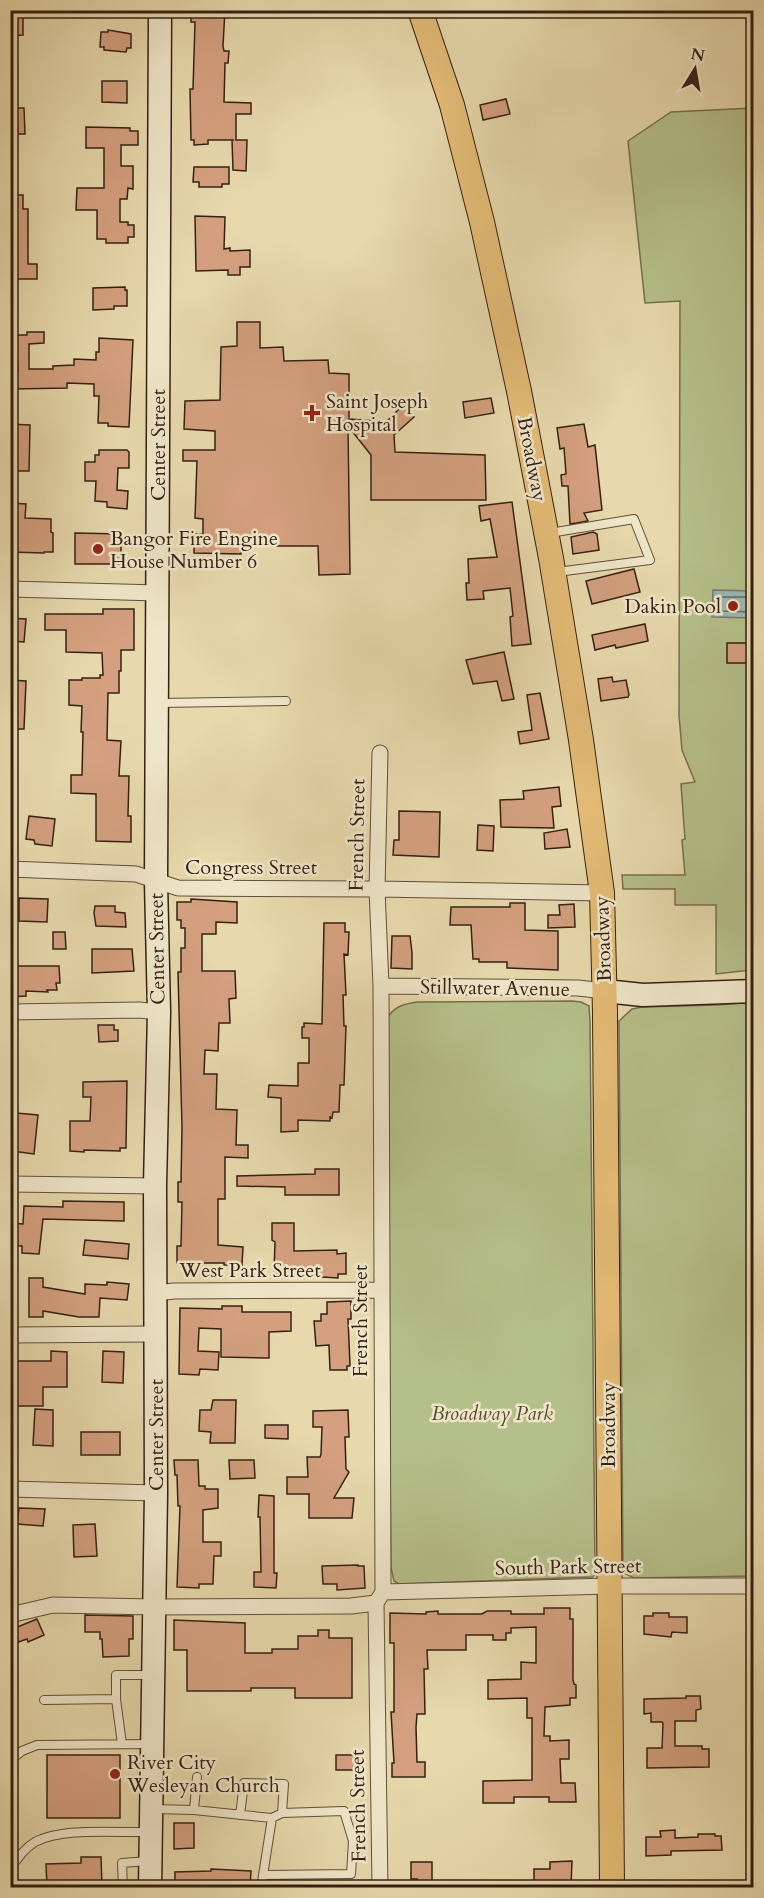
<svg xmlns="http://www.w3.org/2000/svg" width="764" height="1898" font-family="Cardo,serif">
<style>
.green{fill:#b5bf89;stroke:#75704e;stroke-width:1.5}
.water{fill:#9bb7b4;stroke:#727b74;stroke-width:1.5}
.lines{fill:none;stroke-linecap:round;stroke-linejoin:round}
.shore{stroke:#686c64;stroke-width:1.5}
.building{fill:#d4a07f;stroke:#352014;stroke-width:1.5}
.lane-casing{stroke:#624e3a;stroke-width:10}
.street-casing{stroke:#624e3a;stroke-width:17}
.secondary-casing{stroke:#352014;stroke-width:25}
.primary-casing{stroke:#352014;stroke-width:26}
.lane{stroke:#efe6c9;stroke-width:8}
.street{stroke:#efe6c9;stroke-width:15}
.secondary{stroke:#efe6c9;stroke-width:22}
.primary{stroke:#e4bc76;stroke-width:24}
.poi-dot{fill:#8f2418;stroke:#efe6c9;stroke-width:2}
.labels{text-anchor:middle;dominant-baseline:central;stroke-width:5;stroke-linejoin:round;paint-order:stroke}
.poi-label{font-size:20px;fill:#352014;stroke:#efe6c9;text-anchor:start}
.street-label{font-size:20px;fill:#352014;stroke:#efe6c9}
.park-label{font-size:20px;font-style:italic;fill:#554831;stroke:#efe6c9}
</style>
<rect width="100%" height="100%" fill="#e7d9ac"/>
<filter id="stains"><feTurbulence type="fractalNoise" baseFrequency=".00333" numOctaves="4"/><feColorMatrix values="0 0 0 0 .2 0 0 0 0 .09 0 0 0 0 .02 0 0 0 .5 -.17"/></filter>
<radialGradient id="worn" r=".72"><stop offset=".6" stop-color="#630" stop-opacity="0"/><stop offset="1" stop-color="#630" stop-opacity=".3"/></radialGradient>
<path class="green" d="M753,108L754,904L751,905V970L716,974V905H675V889H623L622,875H685L682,840L685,839L681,784L695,782L682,750L679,715L680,301L645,303L628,141L671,112Z
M572,1001L581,1002L589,1006L590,1021L595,1573L593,1577L399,1584L394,1581L391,1568L386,1021C392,1007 403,1004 417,1002Z
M753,1002V1576L634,1578L624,1573L623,1567L619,1021L632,1009L642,1007L718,1005Z"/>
<path class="water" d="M713,590L753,591V618L712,617Z"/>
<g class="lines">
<path class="shore" d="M754,597H721L719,599L718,608L721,611L754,612"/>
</g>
<path class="building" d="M10,10H23V35L10,36Z
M191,10H225L223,46L224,51H229L228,63H225L224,102L251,103V114H236V140H247L246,171L233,170L232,140H234H208V144L194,145V140H191L190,89H193L195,22H191Z
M108,30L131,34V48H127L126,52L104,50V47H100L101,32H108Z
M102,81H127V103L102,102Z
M506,99L510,114L483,120L480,105Z
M12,108H24L25,134H10Z
M86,127L130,128V131H138V145H121V166H133V189L128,188L127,199H120V222H128V225H134V237H128V243H106V239H97V210H76L77,188H104V148H86Z
M194,167H229V184H222V187H199V182H193Z
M10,195H23V209H28V264H37V279H10Z
M195,216L225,217L224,249L230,248V251L250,250V267H240V275H228V270L196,271Z
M125,287V290H127V306H114V309L93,310V288Z
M237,322H260V348L283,347L284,361L328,360L329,373L349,374V419L377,421L382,426L403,405L414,417L394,435L395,452L485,455L486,500H371V455L348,426L350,574L319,575L318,546H242L241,554L194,553V534H203V519L195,518L197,461H183V450H215V431L184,429L185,401L220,400L221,347L237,346Z
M27,332H44V343L29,344V369H53V366L74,365V359L96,360V352H99V338L133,340L129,427L108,426V423H98L99,396H94V384L67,383V388L13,389L11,371H18L16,335H27Z
M491,398L494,413L465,418L463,402Z
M10,424L30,425L29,471H10Z
M584,424L588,447L595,445L602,510L584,513L588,521L570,524L568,486H562L561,475L566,474L564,448L560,449L557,428Z
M99,450H127L129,452V468H118L117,490L128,491L127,509L107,507V502L95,501L96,481H85V462H95V455H99Z
M512,502L531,644L512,646L510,617L513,616L510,588L483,591L484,599L467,600L466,583H469L468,559L497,557L490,519L481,521L479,506Z
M10,503L26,504L25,518L51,519V532L53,533V552H44V553L10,552Z
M593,532L597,534L599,550L573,554L571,537Z
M75,533L121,534V564H75Z
M634,569L640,592L592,604L586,581Z
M103,609H134V650H121V671H119V693H108L107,740L121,741L119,776H129L128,816H131V842L96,841V794L71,793V775H82L83,732H81L82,706L69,705V680H82V678H100V675H103L102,653L66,652V630H45V614H103Z
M10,618L26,619L24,642L10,641Z
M645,624L648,641L616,648L615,645L595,650L592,635Z
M727,643H753V663H727Z
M504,652L514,699L502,701L497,681L473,684L466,660Z
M612,677L613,682L626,680L629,695L628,697L601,701L598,679Z
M10,680L26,681L24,729H10Z
M540,693L549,739L520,744L518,732L532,730L527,695Z
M559,787L561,806L552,807L554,828L501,827L500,800L524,799L523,791Z
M399,811L440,812L439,857L393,855L394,840H399Z
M29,816L55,819L52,846L35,844L34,840L26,839Z
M478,825L494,826L493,851L477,850Z
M567,829L570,847L545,849L544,833Z
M19,898L48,899L47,922L19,921Z
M191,899L237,902V923L216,922V934H202V971H235L236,998L229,999L230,1023H219L218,1051L205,1050L204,1074H217L216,1109L237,1110L236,1145H248V1158L225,1157V1199H218V1245L243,1247L242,1265H224V1263H177V1246H181L182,1202H178V1182H181L182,1127L178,972H181V948H185V928H181V920H177V902H191Z
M510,903H525V930L558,931V970L507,968V962H479V959H473L471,925H450L451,907H510Z
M574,904L575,927L548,928V915H560L559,905Z
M95,906H115V912L125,913L126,927L96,926L94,913Z
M324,923H345V932H349L348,955L344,954L346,995H343L344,1026H346L344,1085H340L339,1112H333L332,1118L330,1117V1121L298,1120V1131L281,1132V1098L268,1097L269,1085L298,1086V1063H309V1038H302V1027H304V1023L322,1024Z
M53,932H65L66,949H53Z
M392,936H410L412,953V969L391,968Z
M92,949H132L134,971L92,973Z
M10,966H59L60,983H56L57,990H47L48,992L26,991V996L10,997Z
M98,1025H114V1030H118V1041L99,1042Z
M127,1081L126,1148H120V1151L84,1150V1152L70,1151V1121H90L91,1097H83V1082Z
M16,1113L38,1115L34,1154L12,1151Z
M315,1169H339V1195H285V1187L237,1186V1176L315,1174Z
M63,1201L124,1202V1221L43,1219L39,1254L22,1253V1246H10V1223L23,1224L24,1206L63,1207Z
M272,1223H294V1251L337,1250V1254L346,1253V1274H338V1278L274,1274L275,1242L272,1240Z
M85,1240L129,1244L128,1259L83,1255Z
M29,1278H43V1287L85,1294V1284L107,1285V1282L129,1284L127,1300L100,1298L99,1317H79L43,1311V1317H29Z
M351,1301V1319H348L350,1366H347V1370H330L329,1345L316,1346L314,1321H321V1314H327V1302Z
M222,1306H242V1312H291V1331L269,1332V1358L221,1357V1329L199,1328L198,1351L219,1352L218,1370L200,1369L199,1375L179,1374L180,1308L222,1309Z
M51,1351L67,1352V1387H43V1406H10V1361H51Z
M103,1351L124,1352L123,1383L102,1382Z
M213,1400H236L235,1443H210L211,1432L199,1431L200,1410H211Z
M35,1409L53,1410V1446L33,1445Z
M348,1410L349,1437H345L346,1469L349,1472L334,1498H354L352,1518H309V1494H287V1477H308L307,1457H320L321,1454L322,1427H313V1411Z
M265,1425H288V1439L265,1438Z
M81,1432H120V1455H81Z
M174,1460H198L199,1486H205V1489H218V1508L203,1510V1542H221V1556H214L213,1584H199V1588L177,1587L180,1506H178L177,1475H175Z
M229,1460H254L255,1478L230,1479Z
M259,1495L274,1496V1573H277L276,1588L254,1587V1572H261L260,1517H258Z
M19,1508L45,1509L43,1526L17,1524Z
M95,1524L97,1556L74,1557L73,1525Z
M358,1565V1566H364L365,1588L337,1590V1584H323L322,1566Z
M544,1608H570V1619H573V1680L574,1684L576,1685V1698H570V1705L545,1707L544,1736H550V1741L569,1740V1759H560L561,1783H575L576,1802H549V1797H514V1803H483V1781L532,1780V1718H527V1698L488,1699V1680L521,1679V1662L536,1663V1627L511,1628V1633H506V1640H493V1635H466V1650H427L428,1669H424L425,1714H417L416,1727L417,1762H425V1777H392V1763H394L391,1712H394V1643H390V1613L426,1614V1612L438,1611V1614H482L487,1611H511V1614H544Z
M653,1613H669V1617H687V1633L672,1632L671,1637L644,1634V1616H653Z
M85,1615L133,1616V1639H129V1656L103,1657L102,1639H100V1632H85Z
M37,1619L44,1635L28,1642L27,1639L10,1645V1630Z
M174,1620L245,1623V1653H272V1649H298V1636H318V1630H329V1638H352V1698H295V1688H251V1691H187V1650H174Z
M686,1696H700L701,1709L696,1710V1721H675V1746H702V1749H709V1767L647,1768V1748H662L663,1724L662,1722H651V1713L644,1714V1699L686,1698Z
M47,1755H120V1818H47Z
M336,1755H356V1770H336Z
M174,1823H194V1848L174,1849Z
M675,1830V1838L698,1837V1834H715V1836H721L722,1850L671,1851V1855L646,1856V1837H661L660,1831Z
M81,1857H101L102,1887H47L46,1864L81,1863Z
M572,1861L571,1887H551V1882L534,1883V1869H550V1862Z
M411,1862H432V1887H417V1879H411Z
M211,1869L251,1871L250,1887H175V1872L211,1871Z"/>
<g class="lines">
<defs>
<path id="lane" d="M550,533L634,519L650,560L557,572
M159,703L286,701
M44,1700L116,1699
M122,1744L116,1699V1675H150
M10,1761L22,1751L37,1745L151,1744
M152,1809L194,1810L272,1818L261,1888
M194,1810L197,1777
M240,1815L244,1783L284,1784L282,1813L272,1818
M10,1870C16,1860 25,1848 35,1842C62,1827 118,1833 150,1832
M263,1875L351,1874L353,1841L344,1811L282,1813
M123,1888L122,1863L149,1861"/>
<path id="street" d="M10,589L158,593
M10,869L136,874L178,888L377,889L602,893
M381,986L578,988L605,991
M10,1012L139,1010L159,1012
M10,1184L155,1186
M156,1293L174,1291L381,1290
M10,1335L155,1334
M10,1489L156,1493
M383,1592L609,1586H754
M10,1615L53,1605L155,1607L351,1606L376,1603
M380,1888L376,1603L383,1592L381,986L377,889L380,753"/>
<path id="secondary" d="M605,991L643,995L754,991
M150,1888L156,1493L155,1186L159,1012L156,882L160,10"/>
<path id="primary" d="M420,10L452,105L482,222L519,391L551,558L581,740L602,893L605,1012L612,1888"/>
</defs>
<use href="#lane" class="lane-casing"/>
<use href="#street" class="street-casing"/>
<use href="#secondary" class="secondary-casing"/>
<use href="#primary" class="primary-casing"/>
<use href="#lane" class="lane"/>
<use href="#street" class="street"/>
<use href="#secondary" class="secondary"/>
<use href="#primary" class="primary"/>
</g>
<g class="poi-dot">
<path d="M309 404h6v6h6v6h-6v6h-6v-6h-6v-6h6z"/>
<circle cx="98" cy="549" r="6"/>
<circle cx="733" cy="606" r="6"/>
<circle cx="115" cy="1774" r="6"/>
</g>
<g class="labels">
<g class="poi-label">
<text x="326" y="401">Saint Joseph<tspan x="326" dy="23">Hospital</tspan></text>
<text x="110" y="538">Bangor Fire Engine<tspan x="110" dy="23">House Number 6</tspan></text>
<text x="721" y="606" text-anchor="end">Dakin Pool</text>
<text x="127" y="1762">River City<tspan x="127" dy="23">Wesleyan Church</tspan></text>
</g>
<g class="street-label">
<text transform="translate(158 445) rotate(-90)">Center Street</text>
<text transform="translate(532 459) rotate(79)">Broadway</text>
<text transform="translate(357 835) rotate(-89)">French Street</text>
<text x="251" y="867">Congress Street</text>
<text transform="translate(603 939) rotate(-92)">Broadway</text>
<text transform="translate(157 949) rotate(-91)">Center Street</text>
<text transform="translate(495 988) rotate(1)">Stillwater Avenue</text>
<text x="250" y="1270">West Park Street</text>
<text transform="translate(360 1321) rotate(-90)">French Street</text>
<text transform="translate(608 1425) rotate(-90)">Broadway</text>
<text transform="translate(156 1435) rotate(-90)">Center Street</text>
<text transform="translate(568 1567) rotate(-1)">South Park Street</text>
<text transform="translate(358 1806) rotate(-91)">French Street</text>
</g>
<g class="park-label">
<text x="492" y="1413">Broadway Park</text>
</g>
</g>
<rect width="764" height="1898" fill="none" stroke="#e7d9ac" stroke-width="36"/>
<rect x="12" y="12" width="740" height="1874" fill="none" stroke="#352014" stroke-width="3"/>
<rect x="18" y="18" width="728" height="1862" fill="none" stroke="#352014" stroke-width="1.5"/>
<g transform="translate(695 69) rotate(11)" stroke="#efe6c9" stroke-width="4.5" paint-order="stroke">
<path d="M0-4.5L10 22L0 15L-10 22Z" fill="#352014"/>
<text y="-9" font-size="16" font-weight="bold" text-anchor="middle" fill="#352014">N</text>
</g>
<rect width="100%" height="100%" filter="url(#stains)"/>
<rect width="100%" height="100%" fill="url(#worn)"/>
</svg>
